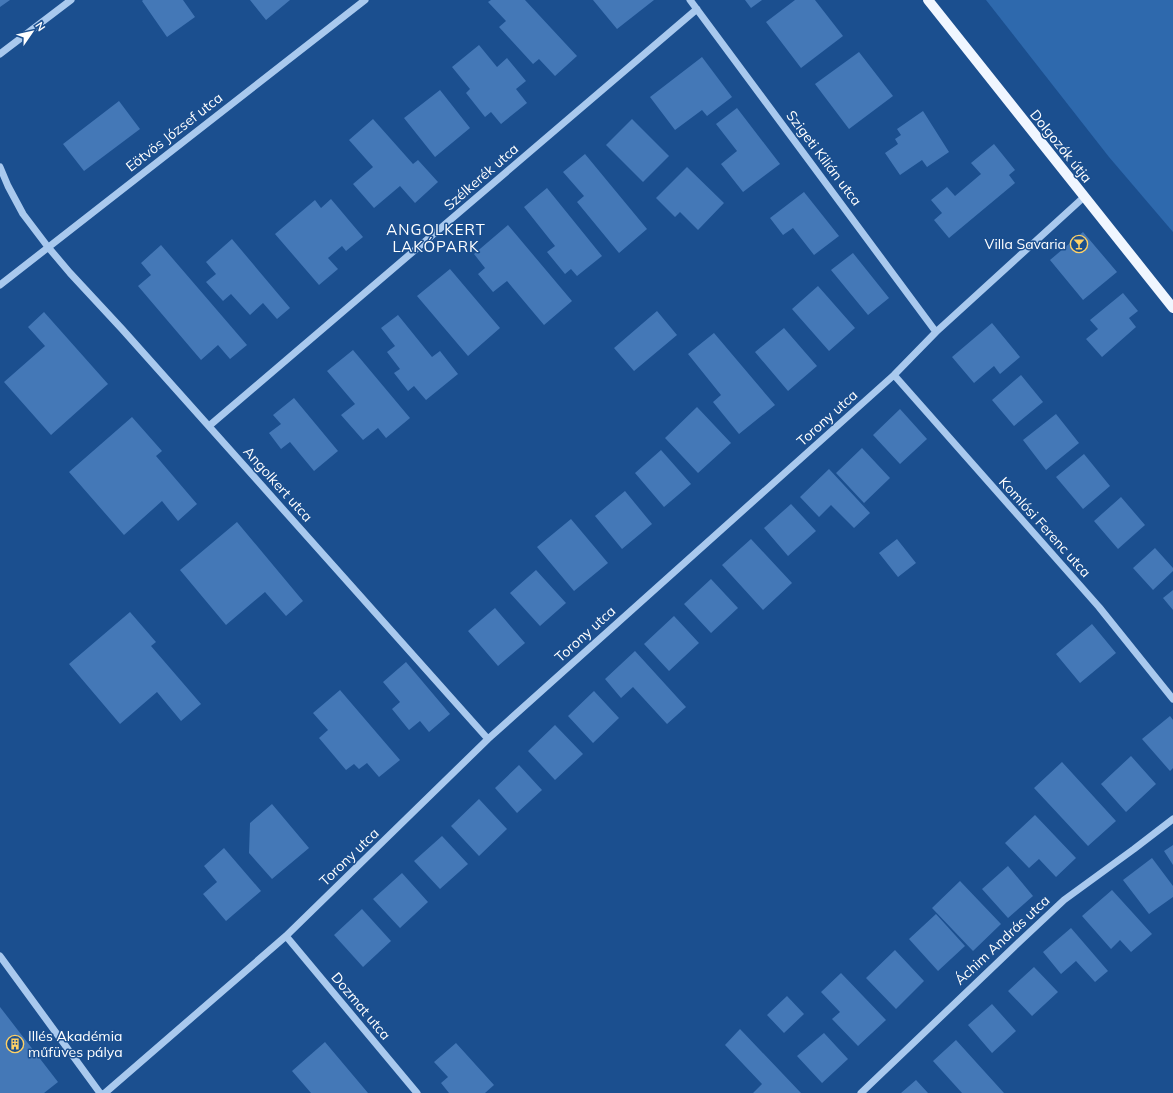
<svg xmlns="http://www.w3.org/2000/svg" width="1173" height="1093" font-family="Mulish,sans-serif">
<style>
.green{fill:#2e69ad}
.building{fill:#4478b7}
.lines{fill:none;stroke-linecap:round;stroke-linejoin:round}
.minor{stroke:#a9c9ee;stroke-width:7}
.major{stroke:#f0f6ff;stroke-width:10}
.labels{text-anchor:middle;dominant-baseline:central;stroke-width:3;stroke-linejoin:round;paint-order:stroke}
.street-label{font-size:14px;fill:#fff;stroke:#1b4f8f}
.poi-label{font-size:14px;fill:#fff;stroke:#1b4f8f;text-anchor:end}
.neighbourhood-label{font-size:15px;letter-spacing:1px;fill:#fff;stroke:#1b4f8f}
</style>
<rect width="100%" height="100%" fill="#1b4f8f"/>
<path class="green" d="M986,0H1173V232L1109,157Z"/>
<path class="building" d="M0,0H10L0,7Z
M143,0H183L195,17L167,37L142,1Z
M250,0H290L266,20Z
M491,0H525L577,56L555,76L539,59L533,64L499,27L506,21L488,2Z
M593,0H654L617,29Z
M745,0H762L751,8Z
M795,0H815L843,36L801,68L766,22Z
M479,45L497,67L507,58L526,81L516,89L527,103L501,124L491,112L485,117L466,93L470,89L452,67Z
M859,52L893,96L849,129L815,84Z
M702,57L732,97L707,116L702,110L675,130L650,97Z
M440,90L470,128L435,157L404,118Z
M119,101L140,129L84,171L63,144Z
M737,108L780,164L743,192L721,164L737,151L716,124Z
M923,111L949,152L927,167L922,160L900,175L885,153L898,144L895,139L901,135L897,129Z
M373,119L413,164L418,160L438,182L415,203L400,186L374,208L353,184L373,167L349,140Z
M632,119L669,156L643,182L606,145Z
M994,144L1015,170L1009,175L1015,183L949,238L934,220L942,213L931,200L947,187L955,196L981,174L971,163Z
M585,154L647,229L619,253L577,202L584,196L563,172Z
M687,167L724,203L698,230L680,212L675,217L656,198Z
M547,188L602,256L577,276L571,269L565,274L547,252L555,246L524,207Z
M804,192L839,236L814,255L793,228L783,235L770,218Z
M331,199L363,237L346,251L342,246L328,258L338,269L319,285L275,234L315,200L321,208Z
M508,225L572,301L544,325L507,281L493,292L478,274L485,268L474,254Z
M1083,232L1117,272L1083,300L1050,260Z
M232,239L290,308L277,319L263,303L250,315L231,294L223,301L206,282L216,274L206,262Z
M161,245L247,345L230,359L218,345L201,360L138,286L151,275L141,263Z
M853,253L889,298L868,315L831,270Z
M450,269L500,328L468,356L417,296Z
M818,286L855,328L829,351L792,309Z
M1123,293L1138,311L1129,318L1136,327L1102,357L1086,339L1098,329L1090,320Z
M657,311L677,335L634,371L614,348Z
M44,312L108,384L51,435L4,382L45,346L28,327Z
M398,315L432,357L440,351L458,374L426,400L414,386L408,391L394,373L400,369L387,352L395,346L381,328Z
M992,323L1020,357L1000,374L994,366L974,383L952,357Z
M784,328L817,366L788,391L755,352Z
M714,333L775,405L739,434L713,402L721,395L688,354Z
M353,350L410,418L386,438L378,428L363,440L341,415L355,404L327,371Z
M1021,375L1043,402L1014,426L992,400Z
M294,398L338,451L314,471L290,442L281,449L269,433L281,424L273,415Z
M697,407L731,443L698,473L665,438Z
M900,409L927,439L900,464L873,435Z
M1056,414L1079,443L1046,470L1023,440Z
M132,417L162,451L156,456L197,504L178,521L162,501L124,535L69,472Z
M862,448L890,478L864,503L836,473Z
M661,450L691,484L664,507L635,473Z
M1084,454L1110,486L1083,509L1056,477Z
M829,469L870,513L854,528L831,505L819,517L800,497Z
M625,491L652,524L622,549L595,516Z
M1121,497L1145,525L1118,549L1094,521Z
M791,504L816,531L788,556L764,528Z
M571,519L608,563L574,591L537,547Z
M237,522L303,601L286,616L265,592L226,625L180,570Z
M751,539L792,583L763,610L722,565Z
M897,539L916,563L898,577L879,553Z
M1155,548L1173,568V571L1153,590L1133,568Z
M536,570L566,603L540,626L510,593Z
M711,579L738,608L711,633L684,604Z
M1173,590V610L1163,598Z
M495,608L525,643L498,666L468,631Z
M130,612L156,642L151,646L201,704L181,721L157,692L120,724L69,664Z
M674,616L699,643L669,671L644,644Z
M1092,624L1116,653L1080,683L1056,654Z
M635,651L686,707L667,724L633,687L621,698L605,679Z
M406,662L450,714L429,732L420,721L409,730L392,709L400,702L383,682Z
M340,690L400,760L379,777L367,763L359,769L354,764L346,770L319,738L328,730L313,713Z
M594,691L619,718L593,743L568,716Z
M1170,716L1173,720V768L1170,771L1142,739Z
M555,725L583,754L555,780L528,751Z
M1131,756L1156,784L1126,812L1101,784Z
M1062,762L1116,821L1088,846L1034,788Z
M519,765L542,790L517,813L495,788Z
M479,799L507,829L479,856L451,826Z
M272,804L309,848L272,879L249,853L250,823Z
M1035,815L1076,858L1056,877L1039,859L1029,868L1005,843Z
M442,836L468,864L440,889L414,861Z
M1173,845V865L1164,851Z
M224,848L261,891L226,921L203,894L217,882L204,866Z
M1152,858L1173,886V897L1149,914L1123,880Z
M1008,866L1033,896L1008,918L982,889Z
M402,873L428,902L400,928L373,899Z
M960,881L1001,924L973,951L932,908Z
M1112,890L1152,934L1131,952L1120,940L1111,949L1082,916Z
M362,909L391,941L363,967L334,935Z
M936,914L965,946L938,971L909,939Z
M1071,928L1108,971L1095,982L1076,961L1061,974L1043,952Z
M895,950L924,981L896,1009L866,978Z
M1034,967L1058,992L1032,1016L1008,991Z
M841,973L886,1020L858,1046L832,1019L840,1012L821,992Z
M787,996L804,1014L784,1033L767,1015Z
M992,1004L1016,1031L992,1053L968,1025Z
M0,1007L58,1082L44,1093H0Z
M740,1029L801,1093H753L762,1084L725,1045Z
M824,1033L848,1059L822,1083L797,1056Z
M956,1040L1004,1093H962L933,1061Z
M325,1042L368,1093H311L292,1071Z
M456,1043L494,1085L485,1093H449L441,1083L448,1077L434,1062Z
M916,1080L928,1093H901Z"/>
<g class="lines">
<path class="minor" d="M690,0L936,332
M0,54L71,0
M0,167L8,186L23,214L48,247L70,273L122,329L488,739
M0,285L365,0
M894,375L1099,607L1173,699
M209,426L697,9
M286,936L417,1093
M0,956L100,1093
M105,1093L286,936L488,739L894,375L936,332L1084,197
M861,1093L1016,945L1064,900L1134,849L1173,819"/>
<path class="major" d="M928,0L1173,308"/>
</g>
<defs>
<symbol id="bar-ring" viewBox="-11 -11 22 22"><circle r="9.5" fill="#1b4f8f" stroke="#ffd166" stroke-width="1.5"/><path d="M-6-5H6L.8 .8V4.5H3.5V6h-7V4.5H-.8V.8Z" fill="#ffd166"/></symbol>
<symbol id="building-ring" viewBox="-11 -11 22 22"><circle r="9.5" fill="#1b4f8f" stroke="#ffd166" stroke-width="1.5"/><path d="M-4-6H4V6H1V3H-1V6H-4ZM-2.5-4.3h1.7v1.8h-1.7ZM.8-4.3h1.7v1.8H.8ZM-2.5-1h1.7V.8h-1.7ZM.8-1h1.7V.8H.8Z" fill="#ffd166"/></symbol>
</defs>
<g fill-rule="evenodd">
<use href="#bar-ring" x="1069" y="234" width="20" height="20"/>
<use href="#building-ring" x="5" y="1034" width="20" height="20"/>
</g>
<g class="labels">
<g class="street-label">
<text transform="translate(174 132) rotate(-38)">Eötvös József utca</text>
<text transform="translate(1061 146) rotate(51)">Dolgozók útja</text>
<text transform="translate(824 158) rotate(53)">Szigeti Kilián utca</text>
<text transform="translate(481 177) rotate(-41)">Szélkerék utca</text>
<text transform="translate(827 418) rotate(-42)">Torony utca</text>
<text transform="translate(278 484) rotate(48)">Angolkert utca</text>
<text transform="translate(1045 527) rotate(48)">Komlósi Ferenc utca</text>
<text transform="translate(585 634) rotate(-42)">Torony utca</text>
<text transform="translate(349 857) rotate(-44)">Torony utca</text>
<text transform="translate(1002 940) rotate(-43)">Áchim András utca</text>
<text transform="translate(361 1006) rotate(50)">Dozmat utca</text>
</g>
<g class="poi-label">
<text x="1066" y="244">Villa Savaria</text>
<text x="28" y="1036" text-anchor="start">Illés Akadémia<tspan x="28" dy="16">műfüves pálya</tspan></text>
</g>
<g class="neighbourhood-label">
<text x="436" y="229">ANGOLKERT<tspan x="436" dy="17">LAKÓPARK</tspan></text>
</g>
</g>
<g transform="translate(32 32) rotate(56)" stroke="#1b4f8f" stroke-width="3" paint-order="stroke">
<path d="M0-3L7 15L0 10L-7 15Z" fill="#ffffff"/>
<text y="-6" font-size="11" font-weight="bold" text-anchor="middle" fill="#ffffff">N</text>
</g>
</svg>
